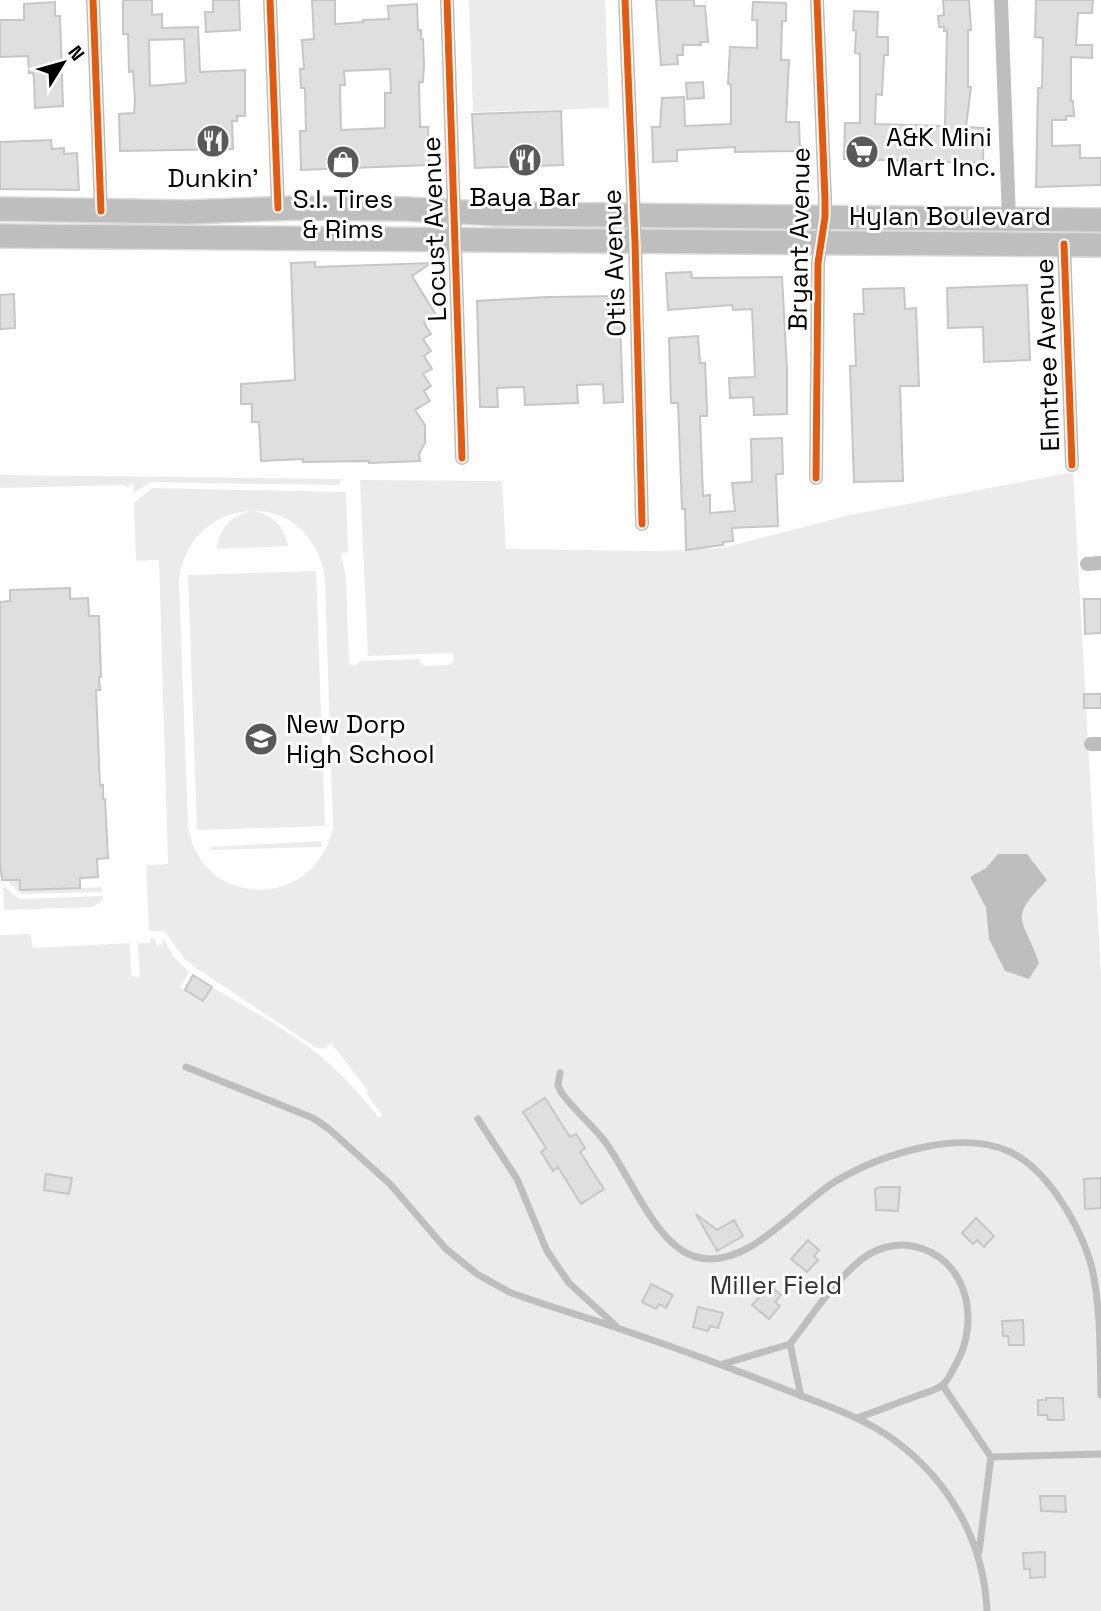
<svg xmlns="http://www.w3.org/2000/svg" width="1101" height="1611" font-family="'Space Grotesk',sans-serif">
<style>
.green{fill:#ebebeb;fill-rule:evenodd}
.water{fill:#bebebe}
.building{fill:#dfdfdf;stroke:#c6c6c6;stroke-width:2;fill-rule:evenodd}
.lines{fill:none;stroke-linecap:round;stroke-linejoin:round}
.primary-casing{stroke:#dbdbdb;stroke-width:26}
.lane{stroke:#bebebe;stroke-width:7}
.street{stroke:#bebebe;stroke-width:14}
.primary{stroke:#bebebe;stroke-width:23}
.cycleway-casing{stroke:#fff;stroke-width:11}
.cycleway{stroke:#e8590c;stroke-width:7}
.labels{text-anchor:middle;dominant-baseline:central;stroke-width:6;stroke-linejoin:round;paint-order:stroke}
.poi-label{font-size:26px;fill:#000;stroke:#fff}
.street-label{font-size:26px;fill:#000;stroke:#fff}
.park-label{font-size:26px;fill:#323232;stroke:#fff}
</style>
<rect width="100%" height="100%" fill="#fff"/>
<path class="green" d="M469,0H605L609,108L473,112Z
M1073,472L1101,976V1611H0V935L30,934L33,948L130,943L131,976L140,978L138,943H150V939H155L156,945H162L163,938L174,957L189,972L180,987L203,1001L212,987C245,1007 288,1030 318,1054C341,1073 361,1095 379,1118L382,1115L366,1093L368,1091L331,1043L324,1049L315,1047L196,968L184,958L164,931H149L146,865L168,864L159,560L136,561L134,503L152,488L346,492L348,552L341,554L346,577L349,665H356L360,661L419,659L423,666L449,665L454,661L453,653L368,656L360,480L502,481L506,549L656,551L722,548L850,515ZM250,511C231,517 219,527 217,549L288,546C285,526 273,515 253,511C292,509 322,543 325,580L333,827C316,912 198,910 188,824L179,581C183,542 211,513 250,511Z
M0,475L342,479L339,485L150,482L134,493L133,483L127,488L126,485L0,488Z
M316,571L325,826L197,830L188,575Z
M321,841L322,847L211,850V847Z
M12,880H20L21,890L102,887V892L21,894L9,883Z
M5,887L19,899L103,896V900L93,907L4,910L3,889Z"/>
<path class="water" d="M998,854H1027L1047,880C1007,921 1023,916 1039,963L1029,979L1005,971L989,939L986,908L970,877L986,868Z"/>
<path class="building" d="M123,0H152V15L162,14V28L198,27L200,72L245,70V116H237V121H232L233,149L120,151L119,114L134,113L135,100L133,71L129,72L128,34H123ZM184,39L186,83L150,86L149,40Z
M213,0H239L240,30L206,32L205,12H213Z
M312,0H335V24L363,22V20L389,19L388,6L417,4L418,30H421V39H423L424,65L423,82H419L420,127H428L429,165L301,170L300,131H306L305,88H301L300,69H304L302,40L314,39ZM390,69L391,93H385V128L341,130L340,85H345L344,71Z
M656,0H694V6H705L708,42H700L701,45H683V55H677L678,64L661,65Z
M943,0H969L971,30H968V87H971L966,127L984,128L983,163L844,159L845,123H860V54L855,53L856,31L853,30L854,11L878,12L877,37H888V55H884L882,95L876,94L875,124L945,126L947,31H944V27H939L938,16L944,15Z
M1036,0H1093L1092,13H1078L1076,45H1092V58L1071,57V101H1073L1074,116H1066V120H1052V146L1080,145V158H1101V185L1036,187L1038,88H1042L1043,38L1035,37Z
M55,2V16H60L63,106L35,108L34,78L33,73H29L28,56L0,57V20H24V4Z
M753,2L786,3V21H782L781,60H789L786,122H799L800,151L735,152V147L677,150V161L653,162L652,127H660L662,98L684,97L685,126L731,124V85L728,84L730,47L757,48V20H752Z
M703,82L704,98L687,99L686,83Z
M561,111L563,165L475,168L472,114Z
M51,140L52,149L64,148V154L77,153L79,190L0,189V142Z
M315,262V267L431,263L412,276L436,315L424,323L431,334L423,339L431,351L424,356L432,369L423,374L431,386L424,391L430,401L415,410L425,425V443L419,454L420,461L369,463V461L303,462V459L261,461L259,422H252V404H241V384L295,380L291,263Z
M691,272L692,278L782,277L787,369V414L754,415L753,397L730,398L729,378L755,377L752,309L733,310L732,305L668,310L666,273Z
M1027,285L1030,360L984,362L983,327L948,328L947,288Z
M904,288L905,309L916,308L919,386H900L903,481L854,482L850,366H856L854,314H864L863,289Z
M14,294L15,328L0,329V295Z
M619,296L623,402L604,403L603,384L577,385L578,403L525,405L524,387L497,388L498,407H480L477,301L547,297Z
M698,336L700,363H705L707,409V416H700L703,496L710,495V513L735,511L732,483L752,482L751,439L782,438L783,474H776L778,526L732,528L733,541L723,542V545L686,550L685,509H682L678,403H671L669,338Z
M70,588V599L88,598L89,616H99L101,677H99L100,690H96L100,786L103,785V799H105L108,858L97,859L98,877L80,878V888L20,890V880H2L0,863V602L10,601V590Z
M1084,599H1101V633L1085,634Z
M1084,694H1101V708H1084Z
M193,975L212,987L203,1001L185,990Z
M545,1098L570,1137L576,1134L585,1148L580,1152L604,1189L581,1204L558,1167L553,1171L547,1161L541,1152L546,1148L523,1112Z
M46,1174L72,1178L69,1194L44,1190Z
M1101,1178V1208L1085,1209L1084,1179Z
M880,1187H900L898,1211L876,1210L875,1189Z
M696,1214L717,1230L734,1220L743,1236L717,1251Z
M976,1218L994,1236L984,1247L977,1240L973,1244L962,1233Z
M808,1240L819,1250L814,1256L818,1260L807,1272L791,1259Z
M651,1284L673,1295L666,1308L659,1304L656,1309L642,1302Z
M770,1286L781,1295L775,1302L780,1306L769,1319L752,1305Z
M698,1307L723,1313L718,1328L710,1326L708,1331L693,1327Z
M1023,1320L1024,1345H1009L1008,1336H1003L1002,1321Z
M1046,1398H1063L1064,1420H1048L1047,1415H1038V1400H1046Z
M1040,1496H1065L1066,1512L1041,1511Z
M1045,1552V1577L1030,1578V1569H1024L1023,1553Z"/>
<g class="lines">
<defs>
<path id="primary" d="M0,209L186,212L296,208L406,209L498,214L1101,220
M0,236L1101,245"/>
</defs>
<use href="#primary" class="primary-casing"/>
<path class="lane" d="M186,1067L313,1118L329,1129L390,1184L446,1249L477,1274L509,1292C546,1306 583,1316 620,1329C677,1348 733,1369 789,1391C824,1405 863,1417 894,1440C950,1481 984,1542 987,1611
M560,1073L558,1085L561,1092C573,1109 590,1123 603,1139C629,1172 655,1246 696,1257C748,1271 796,1205 836,1181C880,1155 958,1129 1008,1151C1047,1168 1079,1224 1091,1264C1101,1305 1100,1352 1101,1395
M478,1119L517,1179L547,1251L569,1283L615,1325
M790,1344C812,1316 833,1282 862,1259C876,1248 895,1243 912,1246C967,1256 981,1320 956,1364C952,1371 948,1382 941,1386C935,1391 924,1393 917,1396C897,1403 877,1411 857,1418
M723,1364L790,1344L801,1396
M943,1386L991,1457L979,1552
M991,1457L1101,1454"/>
<path class="street" d="M93,0L101,211
M270,0L278,208
M447,0L462,458
M625,0L635,242L642,524
M1001,0L1009,220
M1064,244L1072,465
M816,478L818,263L825,217V199L817,0
M1087,564L1101,563
M1091,744H1101"/>
<use href="#primary" class="primary"/>
<defs>
<path id="cycleway" d="M93,0L101,211
M270,0L278,208
M447,0L462,458
M625,0L635,242L642,524
M1064,244L1072,465
M816,478L818,263L825,217V199L817,0"/>
</defs>
<use href="#cycleway" class="cycleway-casing"/>
<use href="#cycleway" class="cycleway"/>
</g>
<defs>
<symbol id="restaurant-disc" viewBox="-11 -11 22 22"><circle r="9.5" fill="#595959" stroke="#fff"/><path d="M-5-6h1v4h1v-4h1v4h1v-4h1v5L-1.5 .5V6h-2V.5L-5-1ZM5-6V6H3V1.5H1.5Q1.5-4 5-6Z" fill="#fff"/></symbol>
<symbol id="supermarket-disc" viewBox="-11 -11 22 22"><circle r="9.5" fill="#595959" stroke="#fff"/><path d="M-6-5.5h2.5l.6 2H6L4.5 2H-2.5L-4.4-4H-6ZM-1.5 3.2a1.3 1.3 0 1 0 .1 0ZM3 3.2a1.3 1.3 0 1 0 .1 0Z" fill="#fff"/></symbol>
<symbol id="shop-disc" viewBox="-11 -11 22 22"><circle r="9.5" fill="#595959" stroke="#fff"/><path d="M-5-2.5h2.3a2.7 3.5 0 0 1 5.4 0H5L5.5 6h-11ZM-1.5-2.5h3a1.5 2.3 0 0 0-3 0Z" fill="#fff"/></symbol>
<symbol id="school-disc" viewBox="-11 -11 22 22"><circle r="9.5" fill="#595959" stroke="#fff"/><path d="M0-5L7-2L0 1L-7-2ZM-4 1L0 2.5L4 1V4Q0 6-4 4Z" fill="#fff"/></symbol>
</defs>
<g fill-rule="evenodd">
<use href="#restaurant-disc" x="194" y="122" width="38" height="38"/>
<use href="#supermarket-disc" x="843" y="133" width="38" height="38"/>
<use href="#restaurant-disc" x="506" y="141" width="38" height="38"/>
<use href="#shop-disc" x="324" y="143" width="38" height="38"/>
<use href="#school-disc" x="242" y="720" width="38" height="38"/>
</g>
<g class="labels">
<g class="poi-label">
<text x="886" y="137" text-anchor="start">A&amp;K Mini<tspan x="886" dy="30">Mart Inc.</tspan></text>
<text x="213" y="178">Dunkin'</text>
<text x="525" y="197">Baya Bar</text>
<text x="343" y="199">S.I. Tires<tspan x="343" dy="30">&amp; Rims</tspan></text>
<text x="286" y="724" text-anchor="start">New Dorp<tspan x="286" dy="30">High School</tspan></text>
</g>
<g class="street-label">
<text x="950" y="216">Hylan Boulevard</text>
<text transform="translate(434 229) rotate(-92)">Locust Avenue</text>
<text transform="translate(799 239) rotate(-89)">Bryant Avenue</text>
<text transform="translate(614 263) rotate(-92)">Otis Avenue</text>
<text transform="translate(1047 355) rotate(-92)">Elmtree Avenue</text>
</g>
<g class="park-label">
<text x="776" y="1285">Miller Field</text>
</g>
</g>
<g transform="translate(63 63) rotate(53)" stroke="#ffffff" stroke-width="5" paint-order="stroke">
<path d="M0-5L12 26L0 18L-12 26Z" fill="#000000"/>
<text y="-10" font-size="19" font-weight="bold" text-anchor="middle" fill="#000000">N</text>
</g>
</svg>
